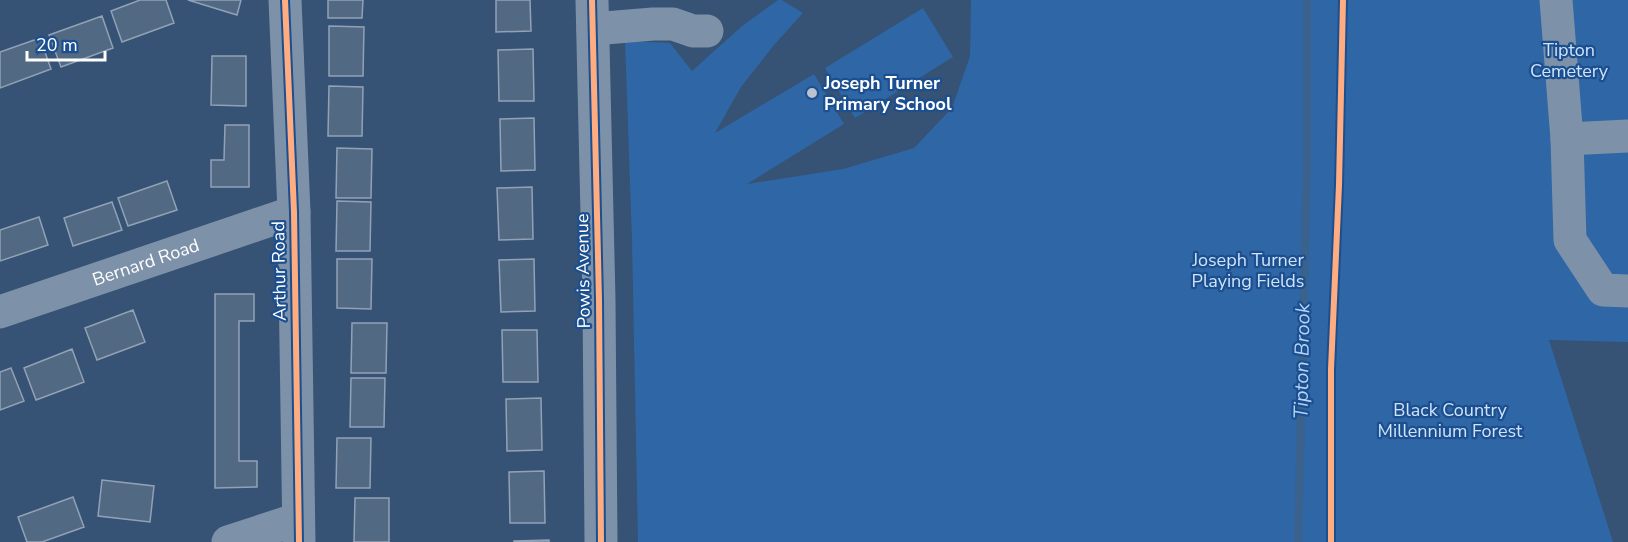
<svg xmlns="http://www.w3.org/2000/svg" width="1628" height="542" font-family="'Nunito Sans',sans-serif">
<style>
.green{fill:#2f66a5}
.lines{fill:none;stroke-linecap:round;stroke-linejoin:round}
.stream{stroke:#3b618d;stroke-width:8}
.building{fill:#526984;stroke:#92a2b6;stroke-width:1.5}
.minor{stroke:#7d92a8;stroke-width:33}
.cycleway-casing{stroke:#1b4f8f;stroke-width:10}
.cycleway{stroke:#ffac80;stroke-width:6}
.poi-dot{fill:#b9c2ce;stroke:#1b4f8f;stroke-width:2}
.labels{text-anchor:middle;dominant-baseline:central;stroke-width:4.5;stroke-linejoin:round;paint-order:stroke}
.park-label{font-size:18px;fill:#cfe3fa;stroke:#1b4f8f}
.poi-label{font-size:18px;font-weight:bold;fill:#fff;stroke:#1b4f8f;text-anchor:start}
.street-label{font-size:18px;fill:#fff;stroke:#1b4f8f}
.water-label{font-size:20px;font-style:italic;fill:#b5d3f5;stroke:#1b4f8f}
</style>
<rect width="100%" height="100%" fill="#365274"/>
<path class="green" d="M778,0H782L803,13L774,45L741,87L715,133L814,74L844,124L747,184L843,169L914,148L952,108L970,56L971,0H1628V342L1549,340L1613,542H638L632,240L625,41L670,43L692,71L742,26Z
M923,8L953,57L855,118L825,68Z"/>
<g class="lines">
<path class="stream" d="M1298,542L1307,163V0"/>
</g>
<path class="building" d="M140,0H166L174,23L122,42L111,11Z
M188,0H241L237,15Z
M328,0H363L362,18H328Z
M496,0H530L531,31L496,32Z
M102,16L113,48L61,67L49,35Z
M329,26L364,27L363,76H329Z
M40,38L51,69L0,88V52Z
M533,49L534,101H499L498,50Z
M212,56H246V106L211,105Z
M329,86L363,87L362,136H328Z
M534,118L535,170L501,171L500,119Z
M225,125H249V187H211V160H224Z
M337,148L372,149L371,198H336Z
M167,181L177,210L128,226L118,198Z
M532,187L533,239L499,240L497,188Z
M337,201L371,202L370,251H336Z
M112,202L122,230L73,246L64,218Z
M39,217L48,245L0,261V230Z
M337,259H372L371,309L337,308Z
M534,259L535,311L501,312L499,260Z
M215,294H254V321H239V461H257V487L215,488Z
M133,310L145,342L97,360L85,328Z
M352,323H387L386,373H351Z
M502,330H537L538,382H503Z
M72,349L84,382L36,400L24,368Z
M11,368L24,401L0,410V372Z
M351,378H385L384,427H350Z
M541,398L542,450L507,451L506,399Z
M337,438H371L370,488H336Z
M544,471L545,523H510L509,472Z
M102,480L154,486L150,522L98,516Z
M73,497L84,527L42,542H27L18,517Z
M355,498H389V542H354Z
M549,540V542H514V541Z"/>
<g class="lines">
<g class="minor">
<path d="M285,0L294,212L299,542"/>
<path d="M592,0L599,300L601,542"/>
<path d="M1556,0L1567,139L1628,136"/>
<path d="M593,29L653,24H673L693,31H707"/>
<path d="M1567,139L1570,240L1603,290L1628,291"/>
<path id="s1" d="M0,312L294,212"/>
<path d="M228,542L298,519"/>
</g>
<defs>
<path id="cycleway" d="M285,0L294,212L299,542
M592,0L599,300L601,542
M1331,542V369L1339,185L1343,0"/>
</defs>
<use href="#cycleway" class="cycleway-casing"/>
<use href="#cycleway" class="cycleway"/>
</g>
<circle class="poi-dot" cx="812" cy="93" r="6"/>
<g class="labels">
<g class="park-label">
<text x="1569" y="50">Tipton<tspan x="1569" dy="21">Cemetery</tspan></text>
<text x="1248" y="260">Joseph Turner<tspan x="1248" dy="21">Playing Fields</tspan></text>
<text x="1450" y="410">Black Country<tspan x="1450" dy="21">Millennium Forest</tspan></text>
</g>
<g class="poi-label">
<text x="824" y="83">Joseph Turner<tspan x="824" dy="21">Primary School</tspan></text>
</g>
<g class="street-label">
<text stroke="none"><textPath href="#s1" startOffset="154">Bernard Road</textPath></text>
<text transform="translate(279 271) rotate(-91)">Arthur Road</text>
<text transform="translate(583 271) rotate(-91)">Powis Avenue</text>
</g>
<g class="water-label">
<text transform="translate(1302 361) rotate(-89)">Tipton Brook</text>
</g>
</g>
<path d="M27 51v9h78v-9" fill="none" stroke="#ffffff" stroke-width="3"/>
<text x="36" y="51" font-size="18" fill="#ffffff" stroke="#1b4f8f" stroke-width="4.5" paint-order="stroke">20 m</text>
</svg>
